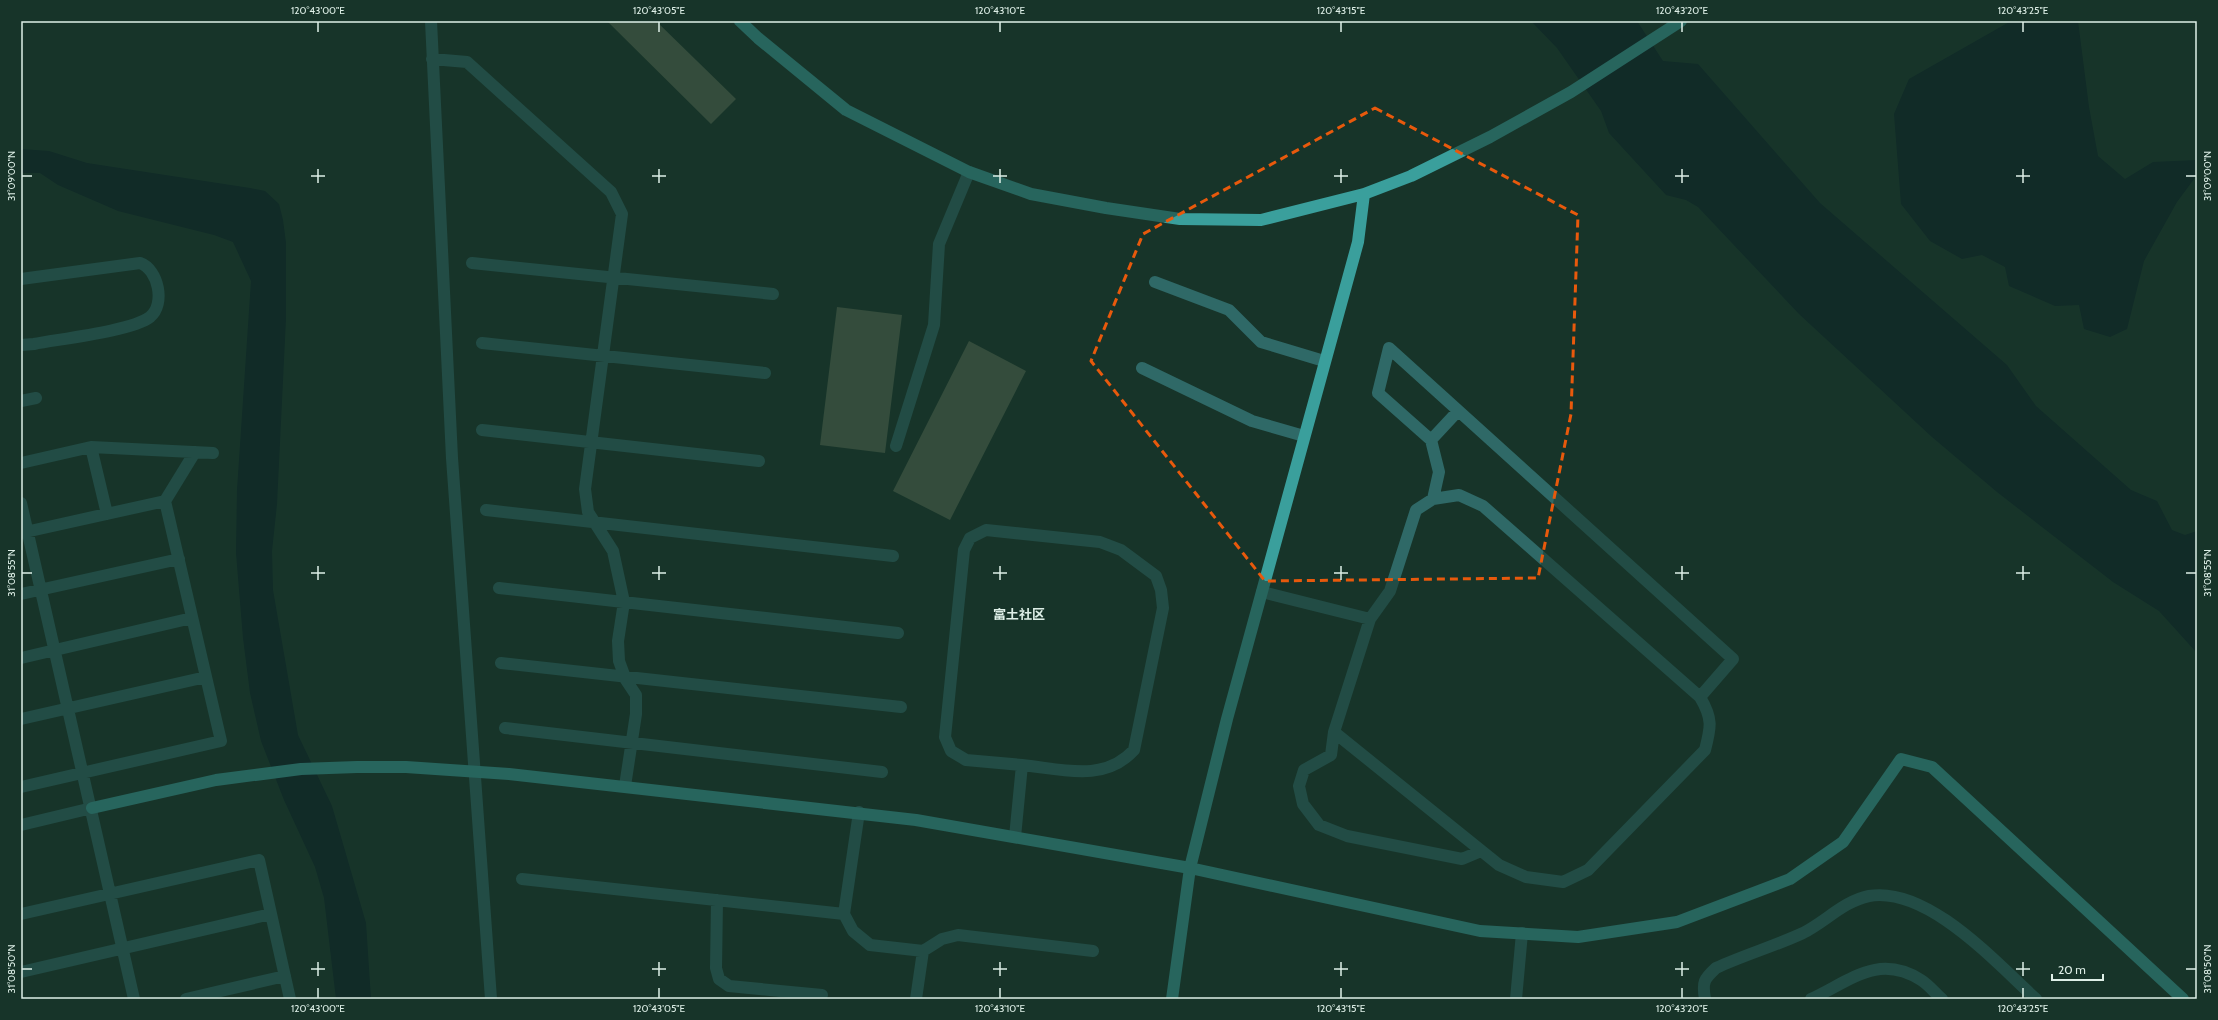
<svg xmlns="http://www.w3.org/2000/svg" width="2218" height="1020" font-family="Cabin,'Noto Sans SC',sans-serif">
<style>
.water{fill:#091f25}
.building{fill:#576952}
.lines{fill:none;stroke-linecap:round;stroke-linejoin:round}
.minor{stroke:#2f6967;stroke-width:12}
.major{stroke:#3a9f9c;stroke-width:12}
.marked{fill:none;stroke:#e8590c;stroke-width:3;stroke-dasharray:8 5;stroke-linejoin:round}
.ticks{fill:none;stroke:#deefe7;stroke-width:1.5}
.labels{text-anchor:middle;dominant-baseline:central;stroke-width:4;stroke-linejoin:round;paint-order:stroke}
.neighbourhood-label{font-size:13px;font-weight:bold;fill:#deefe7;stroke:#173429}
.neatline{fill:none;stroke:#deefe7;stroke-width:1.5}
.ticks-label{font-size:10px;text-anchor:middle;fill:#deefe7}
</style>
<rect width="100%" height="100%" fill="#173429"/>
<path class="water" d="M1531,21H1637L1663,61L1698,64L1820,203L2007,365L2036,406L2131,490L2157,501L2172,530L2185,535L2197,531V653L2159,611L2113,582L1997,492L1932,437L1799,314L1698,207L1686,200L1666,195L1609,133L1601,111L1557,48Z
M2011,21H2078L2089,107L2098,156L2125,179L2153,162L2197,160V175L2177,202L2144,261L2127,329L2110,337L2084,329L2079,305L2055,306L2009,286L2005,267L1982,255L1962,259L1930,241L1901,204L1894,114L1909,79Z
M21,149L49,151L87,163L250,188L265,191L279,204L283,220L286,243V318L277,504L272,551L273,590L298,735L332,806L366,923L371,999H336L324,898L315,867L284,800L261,741L250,693L243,638L236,553L237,490L251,281L233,242L214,235L118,211L58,185L40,173H21Z"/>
<path class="building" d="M607,21H656L736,99L711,124Z
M837,307L902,315L885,453L820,445Z
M969,341L1026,371L950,520L893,491Z"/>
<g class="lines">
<path class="minor" d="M431,21L452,458L491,999
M432,59L467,62L611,192L622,214L585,489L588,512L613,551L624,602L618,641L619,661L626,680L636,695V714L625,786
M472,263L773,294
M21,279L140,263C158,269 166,304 150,317C132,331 59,339 34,344L21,345
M1155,282L1229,310L1261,342L1324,361
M482,343L765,373
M1142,368L1252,421L1304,436
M21,401L36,398
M482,430L759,461
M1431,440L1458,411
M896,446L934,325L939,244L969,172
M91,447L107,514
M21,463L91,447L213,453
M1433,499L1439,472L1431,440L1378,393L1389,348L1733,659L1700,697
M165,501L195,452
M21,503L134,999
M486,510L893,556
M21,533L165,501L221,741L21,787
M499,588L898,633
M1262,592L1370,619L1334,732L1499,865L1526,877L1563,882L1588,870L1705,750C1711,727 1713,719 1700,697L1483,506L1459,495L1433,499L1416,510L1390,591L1370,619
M21,594L179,559
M21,658L192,618
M501,663L901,707
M21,719L206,677
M505,728L882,772
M1334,732L1331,755L1304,770L1299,786L1303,804L1319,825L1347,836L1462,859L1481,851
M21,825L92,808
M1015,837L1022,765L966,760L951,751L945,737L964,550L970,538L986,530L1100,542L1121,550L1156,576L1161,590L1163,608L1134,750C1104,783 1061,769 1022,765
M522,879L844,914L859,812
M717,900L716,968L719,979L729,986L822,995
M21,914L259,860L290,999
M844,914L853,931L870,945L923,951L942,939L958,935L1093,951
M21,972L271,914
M186,999L285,976
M916,999L923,951
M1516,999L1522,933
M1705,999C1702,982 1704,979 1716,968C1744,955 1775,946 1803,933C1825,922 1844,901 1869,896C1928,886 1996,963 2036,999
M1811,999C1850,981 1878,953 1921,980C1929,985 1935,993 1942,999"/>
<path class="major" d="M740,21L758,38L846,110L969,172L1031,194L1106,208L1180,219L1261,220L1364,194L1411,176L1490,137L1571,92L1681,21
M92,808L216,780L301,769L357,767H406L509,774L916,820L1190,868L1480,931L1578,937L1677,922L1790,879L1843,842L1901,759L1932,767L2183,999
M1172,999L1190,868L1227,719L1358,242L1364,194"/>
</g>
<path d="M0 0H2218V1020H0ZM1375,108L1578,215L1571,414L1538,578L1265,581L1091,361L1143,234Z" fill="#173429" fill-opacity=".55" fill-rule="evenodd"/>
<path class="marked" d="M1375,108L1578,215L1571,414L1538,578L1265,581L1091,361L1143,234Z"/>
<path class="ticks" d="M318,22V32M659,22V32M1000,22V32M1341,22V32M1682,22V32M2023,22V32M318,169V183M659,169V183M1000,169V183M1341,169V183M1682,169V183M2023,169V183M22,176H32M311,176H325M652,176H666M993,176H1007M1334,176H1348M1675,176H1689M2016,176H2030M2186,176H2196M318,566V580M659,566V580M1000,566V580M1341,566V580M1682,566V580M2023,566V580M22,573H32M311,573H325M652,573H666M993,573H1007M1334,573H1348M1675,573H1689M2016,573H2030M2186,573H2196M318,962V976M659,962V976M1000,962V976M1341,962V976M1682,962V976M2023,962V976M22,969H32M311,969H325M652,969H666M993,969H1007M1334,969H1348M1675,969H1689M2016,969H2030M2186,969H2196M318,988V998M659,988V998M1000,988V998M1341,988V998M1682,988V998M2023,988V998"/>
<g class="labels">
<g class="neighbourhood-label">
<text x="1019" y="614">富土社区</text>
</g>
</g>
<rect width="2218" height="1020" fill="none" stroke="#173429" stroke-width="44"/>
<path d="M2052 974v6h51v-6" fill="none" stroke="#deefe7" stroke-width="2"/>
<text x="2058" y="974" font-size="12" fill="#deefe7" stroke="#173429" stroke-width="3" paint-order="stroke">20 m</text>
<rect x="22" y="22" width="2174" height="976" class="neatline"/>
<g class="ticks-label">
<text x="318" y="14">120°43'00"E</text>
<text x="659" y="14">120°43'05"E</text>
<text x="1000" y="14">120°43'10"E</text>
<text x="1341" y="14">120°43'15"E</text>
<text x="1682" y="14">120°43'20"E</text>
<text x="2023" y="14">120°43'25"E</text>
<text transform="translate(11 176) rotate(-90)" y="4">31°09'00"N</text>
<text transform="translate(2207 176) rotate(-90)" y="4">31°09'00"N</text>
<text transform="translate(11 573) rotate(-90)" y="4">31°08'55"N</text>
<text transform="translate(2207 573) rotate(-90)" y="4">31°08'55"N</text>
<text transform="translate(11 969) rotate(-90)" y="4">31°08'50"N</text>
<text transform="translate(2207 969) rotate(-90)" y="4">31°08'50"N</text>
<text x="318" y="1012">120°43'00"E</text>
<text x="659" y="1012">120°43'05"E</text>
<text x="1000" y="1012">120°43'10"E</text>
<text x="1341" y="1012">120°43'15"E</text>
<text x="1682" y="1012">120°43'20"E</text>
<text x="2023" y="1012">120°43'25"E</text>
</g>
</svg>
